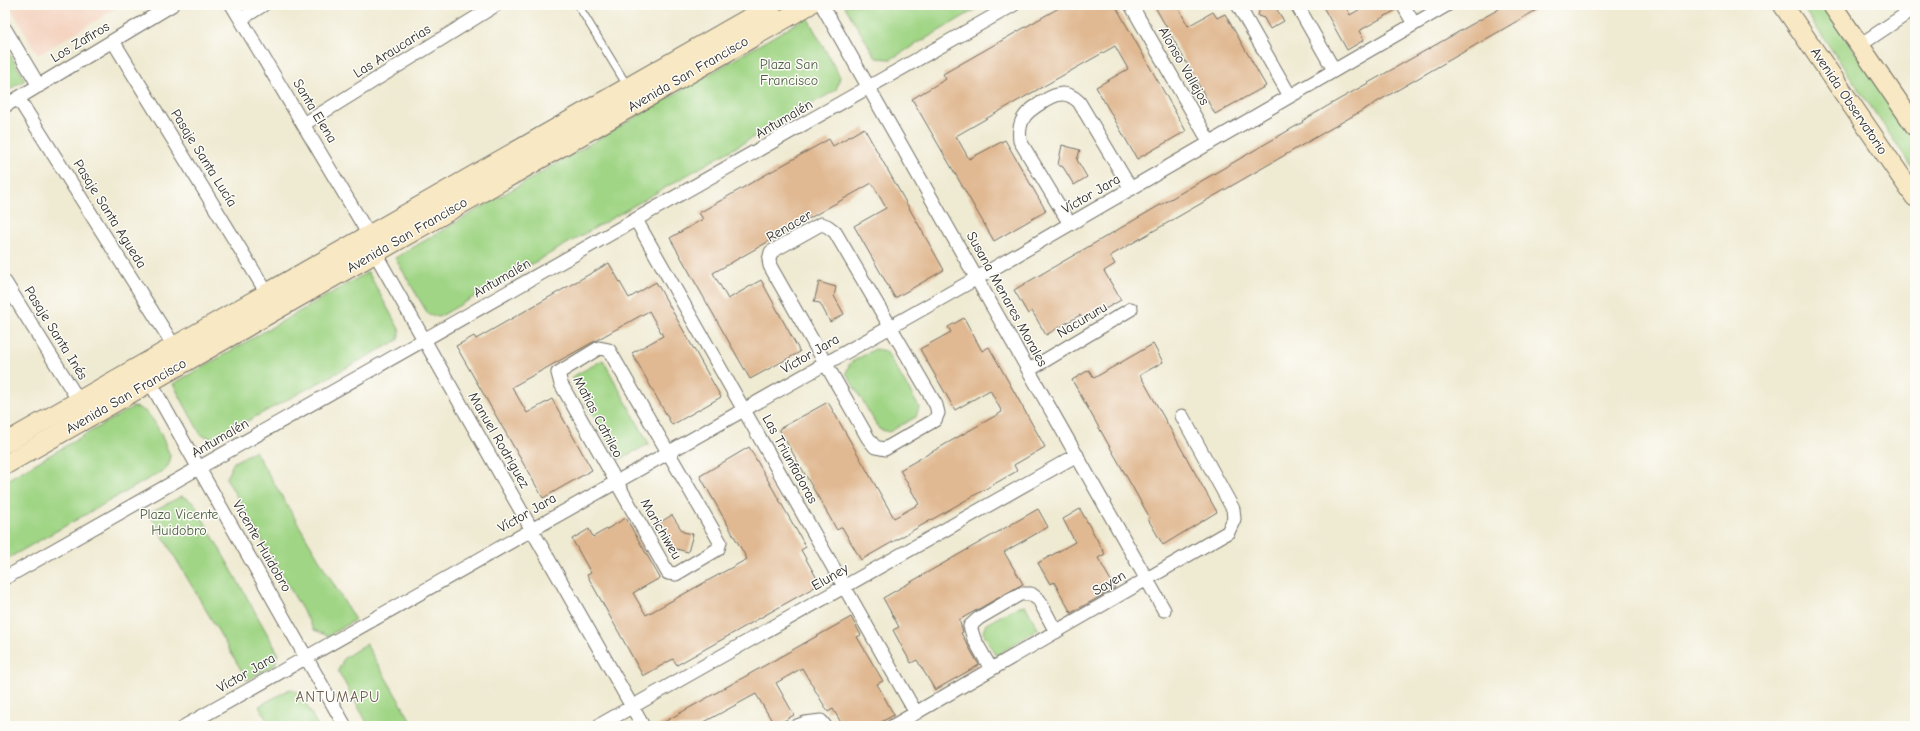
<svg xmlns="http://www.w3.org/2000/svg" width="1920" height="731" font-family="'Comic Neue',sans-serif">
<style>
.built{fill:#f4d3c0}
.green{fill:#a0d585;stroke:#668058}
.building{fill:#e0b891}
.lines{fill:none;stroke-linecap:round;stroke-linejoin:round}
.service-casing{stroke:#706e65;stroke-width:9}
.minor-casing{stroke:#706e65;stroke-width:15}
.secondary-casing{stroke:#706e65;stroke-width:21}
.service{stroke:#fff;stroke-width:7}
.minor{stroke:#fff;stroke-width:13}
.secondary{stroke:#f8e8c3;stroke-width:19}
.labels{text-anchor:middle;dominant-baseline:central;stroke-width:3;stroke-linejoin:round;paint-order:stroke}
.street-label{font-size:14px;fill:#2b2b2b;stroke:#fdfcf7}
.park-label{font-size:14px;fill:#4e5e46;stroke:#fdfcf7}
.neighbourhood-label{font-size:15px;letter-spacing:1px;fill:#6a5c4f;stroke:#fdfcf7}
</style>
<rect width="100%" height="100%" fill="#fdfcf7"/>
<filter id="ink" filterUnits="userSpaceOnUse"><feTurbulence type="fractalNoise" baseFrequency=".025" numOctaves="2"/><feDisplacementMap in="SourceGraphic" scale="8" xChannelSelector="R" yChannelSelector="G"/><feConvolveMatrix kernelMatrix="1 2 1 2 8 2 1 2 1" color-interpolation-filters="sRGB"/></filter>
<filter id="wash" filterUnits="userSpaceOnUse"><feTurbulence type="fractalNoise" baseFrequency=".012" numOctaves="4" result="noise"/><feDisplacementMap in="SourceGraphic" scale="16" xChannelSelector="R" yChannelSelector="G"/><feGaussianBlur stdDeviation="0.9" result="paint"/><feColorMatrix in="noise" values="0 0 0 0 0 0 0 0 0 0 0 0 0 0 0 0 0 1.4 0 .05"/><feComposite in="paint" operator="in"/></filter>
<g filter="url(#wash)">
<rect width="100%" height="100%" fill="#efead2"/>
<path class="built" d="M9,5H122L38,55Z"/>
<path class="green" d="M844,5H983L891,59L876,58Z
M1801,5H1823L1915,140V171Z
M807,17L840,77L836,90L439,317L428,314L395,258Z
M5,46L25,80L5,92Z
M368,272L400,331L398,340L214,439L201,435L173,384Z
M875,349L886,351L919,407L916,417L889,432L879,429L846,373L850,363Z
M603,360L649,444L618,460L572,377Z
M133,407C154,408 162,439 170,455V462L166,469L5,560V481Z
M255,451L355,620L328,636L314,630L226,478L234,462Z
M182,496L194,503L278,653L275,665L247,680L149,513Z
M1025,605L1038,629L996,656L983,632L986,624L1019,606Z
M366,644L414,726H369L338,671L344,658Z
M290,689L300,693L318,726H270L259,706Z"/>
<g id="blocks">
<path class="building" d="M1064,5H1115L1186,131L1137,159L1096,87L1128,69L1115,46L989,117L956,136L969,159L1005,140L1046,211L994,241L912,99L946,79L943,74Z
M1154,5H1177L1188,26L1213,12L1217,18L1225,14L1266,86L1215,114Z
M1260,5H1274L1284,21L1270,29L1264,18L1258,16Z
M1322,5H1345L1350,15L1367,5H1395L1396,10L1359,31L1364,40L1347,50Z
M1497,5H1545L1110,256L1115,264L1104,271L1121,300L1084,321L1080,315L1046,335L1032,311L1028,314L1014,290L1303,122L1302,121L1331,104L1499,9Z
M864,128L944,270L895,298L854,226L886,208L872,183L831,206L713,273L728,299L761,280L800,352L750,379L670,238L703,219L699,213L758,179L829,139L833,146Z
M1062,145L1080,150L1077,160L1087,177L1074,185L1063,167L1058,165Z
M609,263L629,298L656,282L721,397L672,425L632,353L663,336L649,311L512,387L527,413L552,399L592,470L543,498L456,346L474,336L476,339Z
M819,282L836,287L834,296L844,314L830,322L820,303L814,302Z
M964,318L982,351L989,347L1045,447L1014,465L1017,471L861,560L842,527L837,530L779,429L828,402L894,518L919,504L900,470L1002,412L990,390L955,410L920,349L951,332L948,327Z
M1153,344L1163,362L1140,375L1217,512L1163,545L1148,519L1150,518L1072,380L1089,370L1094,378Z
M749,447L806,547L801,550L820,584L677,665L673,659L643,676L587,575L591,573L572,539L589,529L593,537L626,518L660,578L633,593L646,615L747,559L700,476Z
M1038,509L1048,527L1004,552L1023,584L959,620L963,632L961,633L979,665L935,690L917,660L911,663L902,647L893,630L899,627L883,598Z
M1080,509L1105,554L1098,558L1115,588L1071,613L1054,582L1050,584L1038,563L1075,542L1063,519Z
M672,515L683,532L693,534L688,552L669,547L670,541L659,523Z
M851,617L861,635L857,637L883,681L877,684L894,715L874,726H843L833,709L828,712L802,668L776,683L794,715L775,726L756,694L697,726H657Z"/>
</g>
</g>
<g filter="url(#ink)">
<use href="#blocks" fill-opacity="0" stroke="#706e65" stroke-width="1"/>
<g class="lines">
<defs>
<path id="service" d="M578,5L628,87"/>
<path id="minor" d="M232,5L369,235
M822,5L1164,610
M1131,5L1210,143
M1238,5L1290,96
M1297,5L1334,70
M1403,5L1414,24
M241,19L263,5
M5,29L39,86
M113,41L267,293
M1860,45L1915,8
M18,98L174,346
M5,106L172,5
M304,124L496,5
M636,220L916,713
M821,224L827,226L835,232L936,405L938,413L935,420L885,449L875,447L868,438L770,266L769,260L771,252Z
M1070,224L1020,141C1019,133 1019,126 1023,119C1027,110 1053,94 1062,94C1069,94 1074,97 1079,102L1131,189
M375,253L643,726
M5,282L79,401
M599,348L609,350L720,542L718,549L676,574L668,573L561,384L558,373Z
M1029,370L1131,309
M150,382L345,726
M5,578L1013,5
M991,669L974,639L970,626L979,618L1020,594H1031L1039,600L1056,632
M185,726L977,278L1447,5
M598,726L1077,455
M797,726L805,723L821,721L825,726
M893,726L1228,532L1234,519L1233,509L1182,416"/>
<path id="secondary" d="M1783,5L1915,197
M1832,5L1915,126
M5,443L772,5
M5,465L809,5"/>
</defs>
<use href="#service" class="service-casing"/>
<use href="#minor" class="minor-casing"/>
<use href="#secondary" class="secondary-casing"/>
<use href="#service" class="service"/>
<use href="#minor" class="minor"/>
<use href="#secondary" class="secondary"/>
</g>
</g>
<g class="labels">
<g class="street-label">
<text transform="translate(80 42) rotate(-31)">Los Zafiros</text>
<text transform="translate(392 51) rotate(-32)">Las Araucarias</text>
<text transform="translate(1184 66) rotate(60)">Alonso Vallejos</text>
<text transform="translate(688 74) rotate(-30)">Avenida San Francisco</text>
<text transform="translate(1849 101) rotate(56)">Avenida Observatorio</text>
<text transform="translate(315 111) rotate(59)">Santa Elena</text>
<text transform="translate(784 119) rotate(-30)">Antumalén</text>
<text transform="translate(204 158) rotate(58)">Pasaje Santa Lucía</text>
<text transform="translate(1091 194) rotate(-30)">Víctor Jara</text>
<text transform="translate(110 214) rotate(58)">Pasaje Santa Agueda</text>
<text transform="translate(789 226) rotate(-30)">Renacer</text>
<text transform="translate(407 235) rotate(-30)">Avenida San Francisco</text>
<text transform="translate(502 278) rotate(-30)">Antumalén</text>
<text transform="translate(1007 299) rotate(61)">Susana Menares Morales</text>
<text transform="translate(1082 320) rotate(-31)">Nacururu</text>
<text transform="translate(56 333) rotate(58)">Pasaje Santa Inés</text>
<text transform="translate(810 354) rotate(-30)">Víctor Jara</text>
<text transform="translate(126 396) rotate(-30)">Avenida San Francisco</text>
<text transform="translate(598 417) rotate(62)">Matias Catrileo</text>
<text transform="translate(220 438) rotate(-30)">Antumalén</text>
<text transform="translate(499 440) rotate(60)">Manuel Rodriguez</text>
<text transform="translate(790 459) rotate(61)">Las Triunfadoras</text>
<text transform="translate(527 513) rotate(-30)">Víctor Jara</text>
<text transform="translate(661 529) rotate(60)">Marichiweu</text>
<text transform="translate(262 546) rotate(60)">Vicente Huidobro</text>
<text transform="translate(830 577) rotate(-30)">Eluney</text>
<text transform="translate(1109 583) rotate(-30)">Sayen</text>
<text transform="translate(246 673) rotate(-30)">Víctor Jara</text>
</g>
<g class="park-label">
<text x="789" y="64">Plaza San<tspan x="789" dy="16">Francisco</tspan></text>
<text x="179" y="514">Plaza Vicente<tspan x="179" dy="16">Huidobro</tspan></text>
</g>
<g class="neighbourhood-label">
<text x="338" y="697">ANTUMAPU</text>
</g>
</g>
<rect width="1920" height="731" fill="none" stroke="#fdfcf7" stroke-width="20"/>
</svg>
